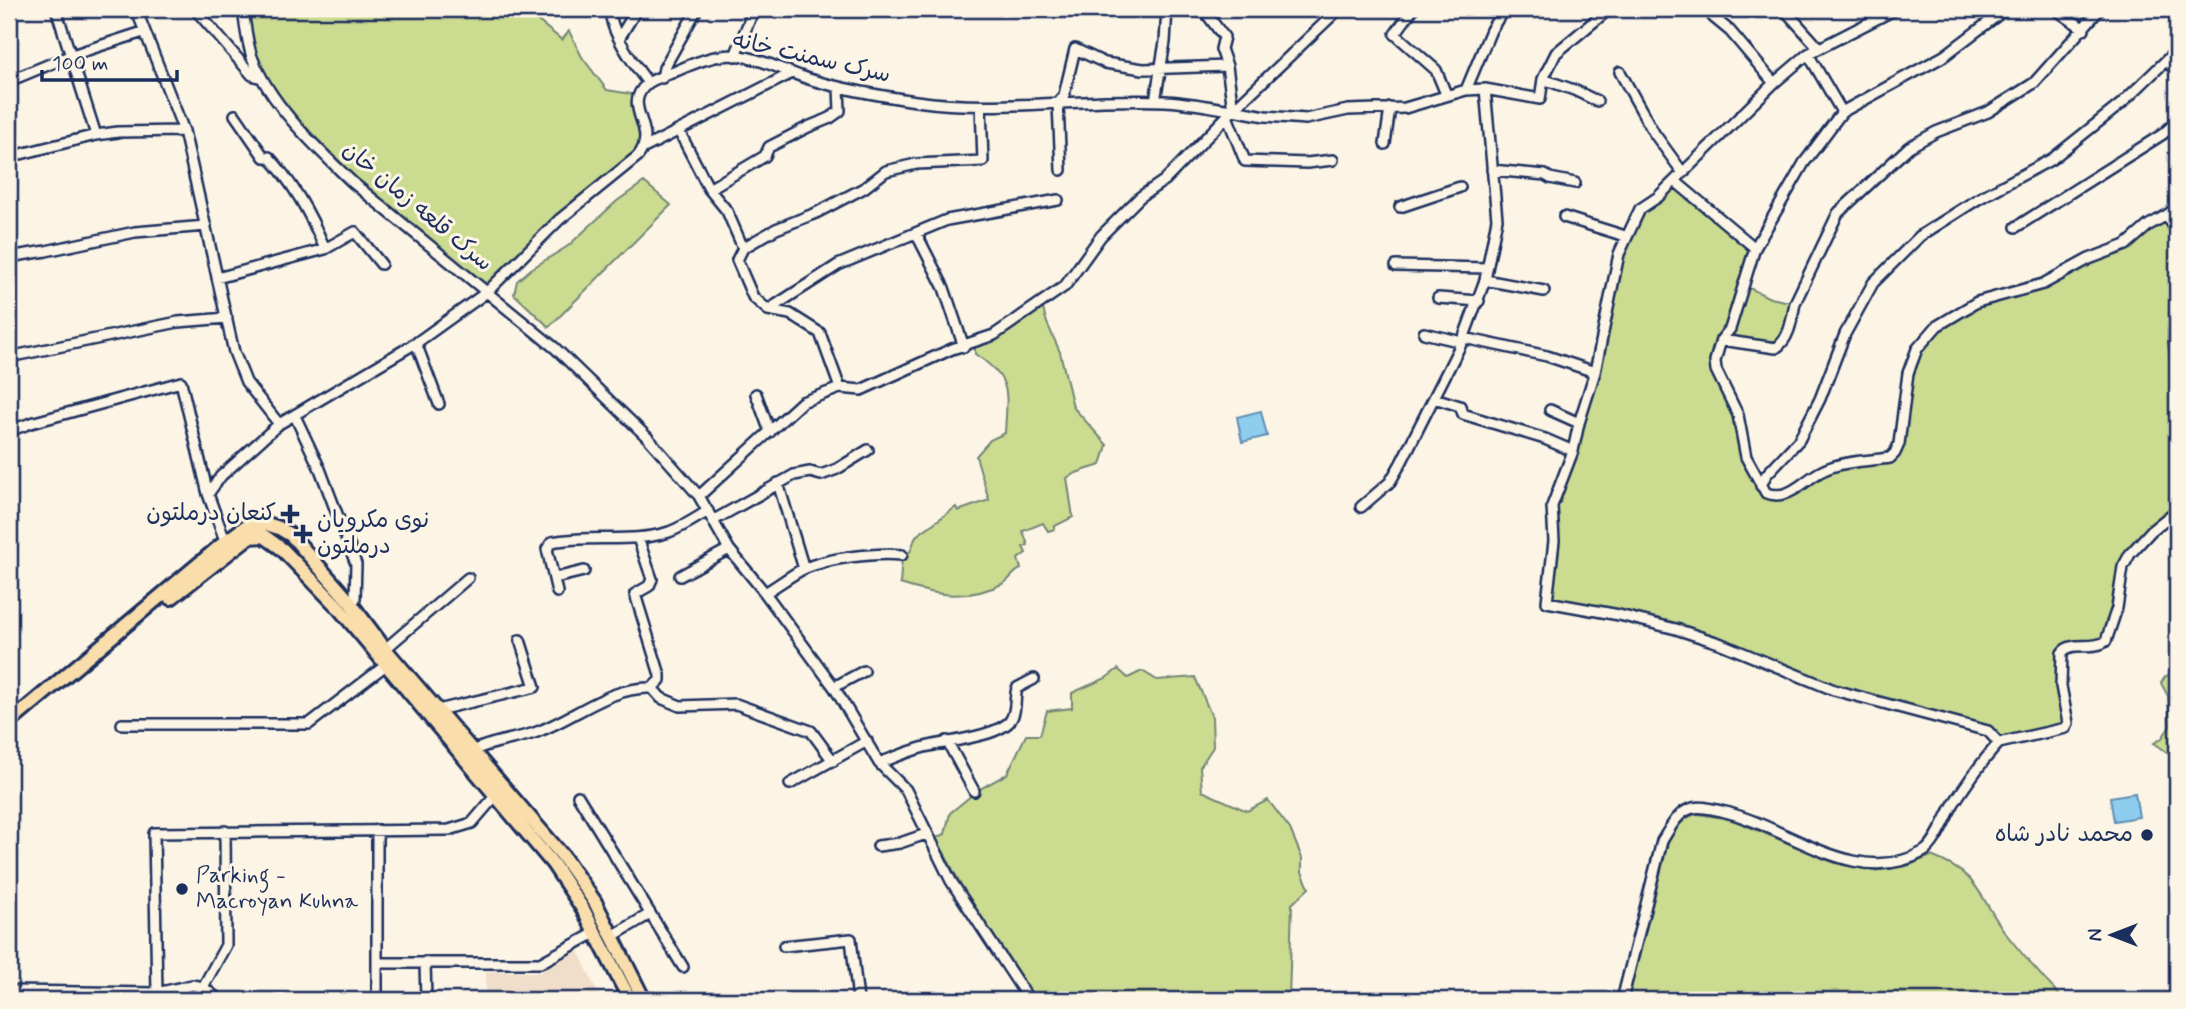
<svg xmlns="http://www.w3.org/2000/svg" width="2186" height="1009" font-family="Mynerve,'Playpen Sans Arabic',sans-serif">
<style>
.built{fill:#f1deca}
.green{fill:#cbdb90;stroke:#738577;stroke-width:2}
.water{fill:#8fcdef;stroke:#618eb5;stroke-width:2}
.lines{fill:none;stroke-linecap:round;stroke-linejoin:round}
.minor-casing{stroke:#1b2f5e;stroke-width:14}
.major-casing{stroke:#1b2f5e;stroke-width:18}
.minor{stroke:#fcf5e5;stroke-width:9}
.major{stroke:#f9deab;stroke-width:12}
.poi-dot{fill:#1b2f5e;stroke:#fcf5e5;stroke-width:2.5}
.labels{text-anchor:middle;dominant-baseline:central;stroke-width:6;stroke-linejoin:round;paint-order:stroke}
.street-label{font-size:23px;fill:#1b2f5e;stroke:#fcf5e5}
.poi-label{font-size:23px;fill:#1b2f5e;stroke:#fcf5e5;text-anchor:end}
</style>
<rect width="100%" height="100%" fill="#fcf5e5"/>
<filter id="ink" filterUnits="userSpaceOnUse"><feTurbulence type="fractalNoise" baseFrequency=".0143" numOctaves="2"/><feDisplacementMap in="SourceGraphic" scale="14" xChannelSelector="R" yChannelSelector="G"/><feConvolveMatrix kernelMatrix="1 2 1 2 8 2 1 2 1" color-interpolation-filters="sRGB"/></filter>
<g filter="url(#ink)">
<path class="built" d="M578,950L601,1000H486V971L540,972Z"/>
<path class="green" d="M243,9H523L562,40L569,31L582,57L607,90L638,95L646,147L605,181L487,292L321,152L262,78Z
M1675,181L1755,248L1743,285L1770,298L1795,303L1792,319L1776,348L1721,340L1715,361L1732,405L1746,457L1761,486L1778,495L1819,472L1895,453L1908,373L1926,336L1964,308L2025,290L2126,245L2167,215L2177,232V510L2130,554L2106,641L2062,653L2068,723L1999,743L1993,735L1841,691L1720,643L1547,602L1551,515L1573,451L1619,254L1640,209Z
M644,182L671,205L549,327L514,294L517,281L531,269L568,246L617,201Z
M1041,302L1047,323L1060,352L1073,407L1107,445L1101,465C1089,469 1076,471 1067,478L1073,517L1055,526V529L1048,531L1043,523L1023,531L1028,545L1023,547L1026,553L1018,559L1021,569C1013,572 1011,579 1004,583C968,601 937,596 900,584L902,557H906V553L910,552L916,536L956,507L958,511L989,500L976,456L990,440L1005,433C1007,392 1013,379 975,354V343Z
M1118,669L1128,678L1142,671L1157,680L1195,677L1212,717L1213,747L1200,767L1202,791L1247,811L1268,800L1290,829L1302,858V872L1309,888L1292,904L1289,1000H1036L961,885L936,838L945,834L950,813L978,790L1007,774L1026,735H1040L1047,711L1072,708V693L1106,678Z
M2177,670V759L2154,743L2162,738L2170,726L2168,696L2161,683L2165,677Z
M1698,814L1730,819L1836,863L1873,871L1907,866L1931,856C1983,876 1977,896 2007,935C2025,958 2044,979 2064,1000H1628L1668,843C1675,830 1683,816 1698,814Z"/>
<path class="water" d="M1261,411L1267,436L1242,442L1237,417Z
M2135,793L2139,817L2114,821L2110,797Z"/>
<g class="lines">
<defs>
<path id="minor" d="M56,9L96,135
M136,9L184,131L234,352L246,382L279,424
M195,9L252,75L262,78
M243,9C245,25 247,42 252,57C271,106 315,146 352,182L555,348L648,438L699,496L729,549L765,593L834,687L879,763L906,790L951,881L1029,1000
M611,9C607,28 636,67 648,83
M1187,9L1206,13L1224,37L1221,49L1227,66L1233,110
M1413,9L1395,34L1436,70L1446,94
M1784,9L1819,48
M1896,9L1808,54L1774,83L1658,197L1640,209L1619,254L1595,372L1579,423L1573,451L1552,506L1554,541L1547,602L1619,615L1676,629L1719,643L1834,690L1988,731L1999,743
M2006,9L1944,56L1842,112L1804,163L1755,248L1730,329L1721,340L1715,361L1716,370L1738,415L1746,457L1766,493C1789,501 1802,482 1820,472C1840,461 1868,461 1890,458L1895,453L1899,444L1908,373L1917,349L1937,326L1977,302L2043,284L2089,259L2126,245L2149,225L2167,215L2177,207
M2055,9L2084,29
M1713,17L1730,31L1774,83
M620,37L637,9
M1808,54L1842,112
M735,56L754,9
M2167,61L2177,72
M1620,72L1654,133L1683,173
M662,78L664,68L697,9
M1543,79L1574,90L1597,101
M9,81L72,55L143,32
M1466,90L1491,30L1504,9
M1155,101L1165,42L1167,9
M1233,110L1265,116L1306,119L1348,110L1405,108L1466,90L1485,89L1540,99L1543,79L1556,53L1609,9
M235,115L264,157H269C294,184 311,215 325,249
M1227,116L1245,161L1307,163L1333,160
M679,131L709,189L727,211L743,248L737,260L753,297L768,310L790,314L820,333L840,388
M1385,144L1390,108
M646,147L792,73
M9,157L96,135L118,132L184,131
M1061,170L1058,104L1064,95L1075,49L1105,63L1143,69L1227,66
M1492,170L1545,175L1550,178L1575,183
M1675,181L1755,248
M709,189L765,156L769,147L808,127L830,118L840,111L839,87
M1400,207L1460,187
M2167,215L2177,232
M1564,217L1625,236
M2016,227L2163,134L2177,121
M916,233L944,288L964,347
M743,248L776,229L816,213L864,188L886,171L916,164L983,161L981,106
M9,257L46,251L135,232L206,226
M1396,266L1487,268
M217,278L325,249L355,232L381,264
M1485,280L1544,291
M2177,284L2174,338L2177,372
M1438,298L1479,301
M768,310L838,265L947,220L1058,200
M1424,333L1462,342
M1464,338L1547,356L1595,372
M1721,340L1776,348C1790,339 1792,318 1795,303L1838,213L1909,147L1936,132L1988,112L2034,83L2100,9
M416,343L439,404
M9,357L178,322L227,318
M756,394L770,432
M1434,398L1460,406L1463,414L1466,415L1545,439L1573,451
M1550,410L1579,423
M295,416L320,469L356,564L355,599L349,601
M9,431L31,423L181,382L208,494L227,546
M778,483L804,569
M1761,486L1766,475L1799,440L1820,399L1845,334L1873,283L1920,236L1978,199L2052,159L2121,104L2177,50
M208,494L221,476L279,424L416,343L487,292L559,220L638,156C660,128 620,107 647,84C654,78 667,75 676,71C690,65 705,58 721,56C749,51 785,72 812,80C845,90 882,96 916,101C999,113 1081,97 1165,101C1187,102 1210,107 1233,110L1339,9
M699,496L802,402L840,388L861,390L952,349L994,335L1065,286L1101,236L1140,197L1165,180L1233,110
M1361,507L1390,482L1401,463L1462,342L1485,280L1497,219L1485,89
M714,520L794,475L810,472L821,475L837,469L868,450
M638,538L652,579L649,586L635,594L660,675V680L652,688
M680,576L729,549
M555,578L584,571
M557,592L547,549L552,542C591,534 631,544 669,532C683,527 696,518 708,511
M765,593C778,585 790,576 803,569C828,558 875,552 902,555
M385,649L468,578
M834,687L864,671
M438,710L535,687L520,640
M122,724H309L386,665
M947,741L974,791
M470,752C490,741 516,740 537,732C575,718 610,686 652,688L661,698L680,706L736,704L811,731L833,761
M879,763C893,758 907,752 921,748C942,742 997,737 1010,721C1017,712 1014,699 1017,688L1034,679
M790,784L867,741
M578,796L683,967
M878,846L900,843L926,834
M611,932L616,934L650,914
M784,946L851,939L858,1000
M425,962L426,1000
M377,963H540L595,933
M203,987L226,945L225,831
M9,991L157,993L192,985L203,987L219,1000
M157,993L154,833L449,830L472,823L496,795
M642,997L678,1000
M377,1000V830
M1622,1000L1662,841C1669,830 1677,813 1690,809C1699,805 1712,809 1721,811C1787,825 1855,890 1923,852C1936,845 1946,816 1954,803C1967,783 1983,760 1999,743L2066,728L2068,723L2061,686L2062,653C2070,640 2093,651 2106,641L2117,608L2123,567L2130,554L2151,531L2177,510"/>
<path id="major" d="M171,598L249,537L264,536L282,549L337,606L553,864L583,909L630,1000
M9,723L225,542L245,527L267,524L279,528L292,536L349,601L385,649L562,855L595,902L644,1000"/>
</defs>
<use href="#minor" class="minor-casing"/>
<use href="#major" class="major-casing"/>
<use href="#minor" class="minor"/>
<use href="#major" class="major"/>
</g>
</g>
<g class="poi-dot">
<path d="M286.5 503.5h7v7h7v7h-7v7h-7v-7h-7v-7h7z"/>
<path d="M299.5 523.5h7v7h7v7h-7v7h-7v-7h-7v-7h7z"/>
<circle cx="2147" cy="835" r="7"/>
<circle cx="182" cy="889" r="7"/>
</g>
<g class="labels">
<g class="street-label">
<text transform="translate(811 58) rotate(13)">سرک سمنت خانه</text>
<text transform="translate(417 207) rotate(40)">سرک قلعه زمان خان</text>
</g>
<g class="poi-label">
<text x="276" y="514">کنعان درملتون</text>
<text x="317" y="521" text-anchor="start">نوی مکرویان<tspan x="317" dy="26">درملتون</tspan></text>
<text x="2133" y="835">محمد نادر شاه</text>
<text x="196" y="876" text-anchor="start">Parking -<tspan x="196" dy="26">Macroyan Kuhna</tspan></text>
</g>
</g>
<rect width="2186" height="1009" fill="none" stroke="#fcf5e5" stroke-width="35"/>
<rect x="18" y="18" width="2151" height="974" fill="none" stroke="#1b2f5e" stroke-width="2.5" filter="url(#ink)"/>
<g transform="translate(2112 935) rotate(270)" stroke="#fcf5e5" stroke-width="5" paint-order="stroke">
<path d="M0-5L12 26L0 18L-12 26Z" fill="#1b2f5e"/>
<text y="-10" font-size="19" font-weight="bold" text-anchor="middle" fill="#1b2f5e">N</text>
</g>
<path d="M42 70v10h135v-10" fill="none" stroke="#1b2f5e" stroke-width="3.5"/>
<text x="52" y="70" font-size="21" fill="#1b2f5e" stroke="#fcf5e5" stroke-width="5" paint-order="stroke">100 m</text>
</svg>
